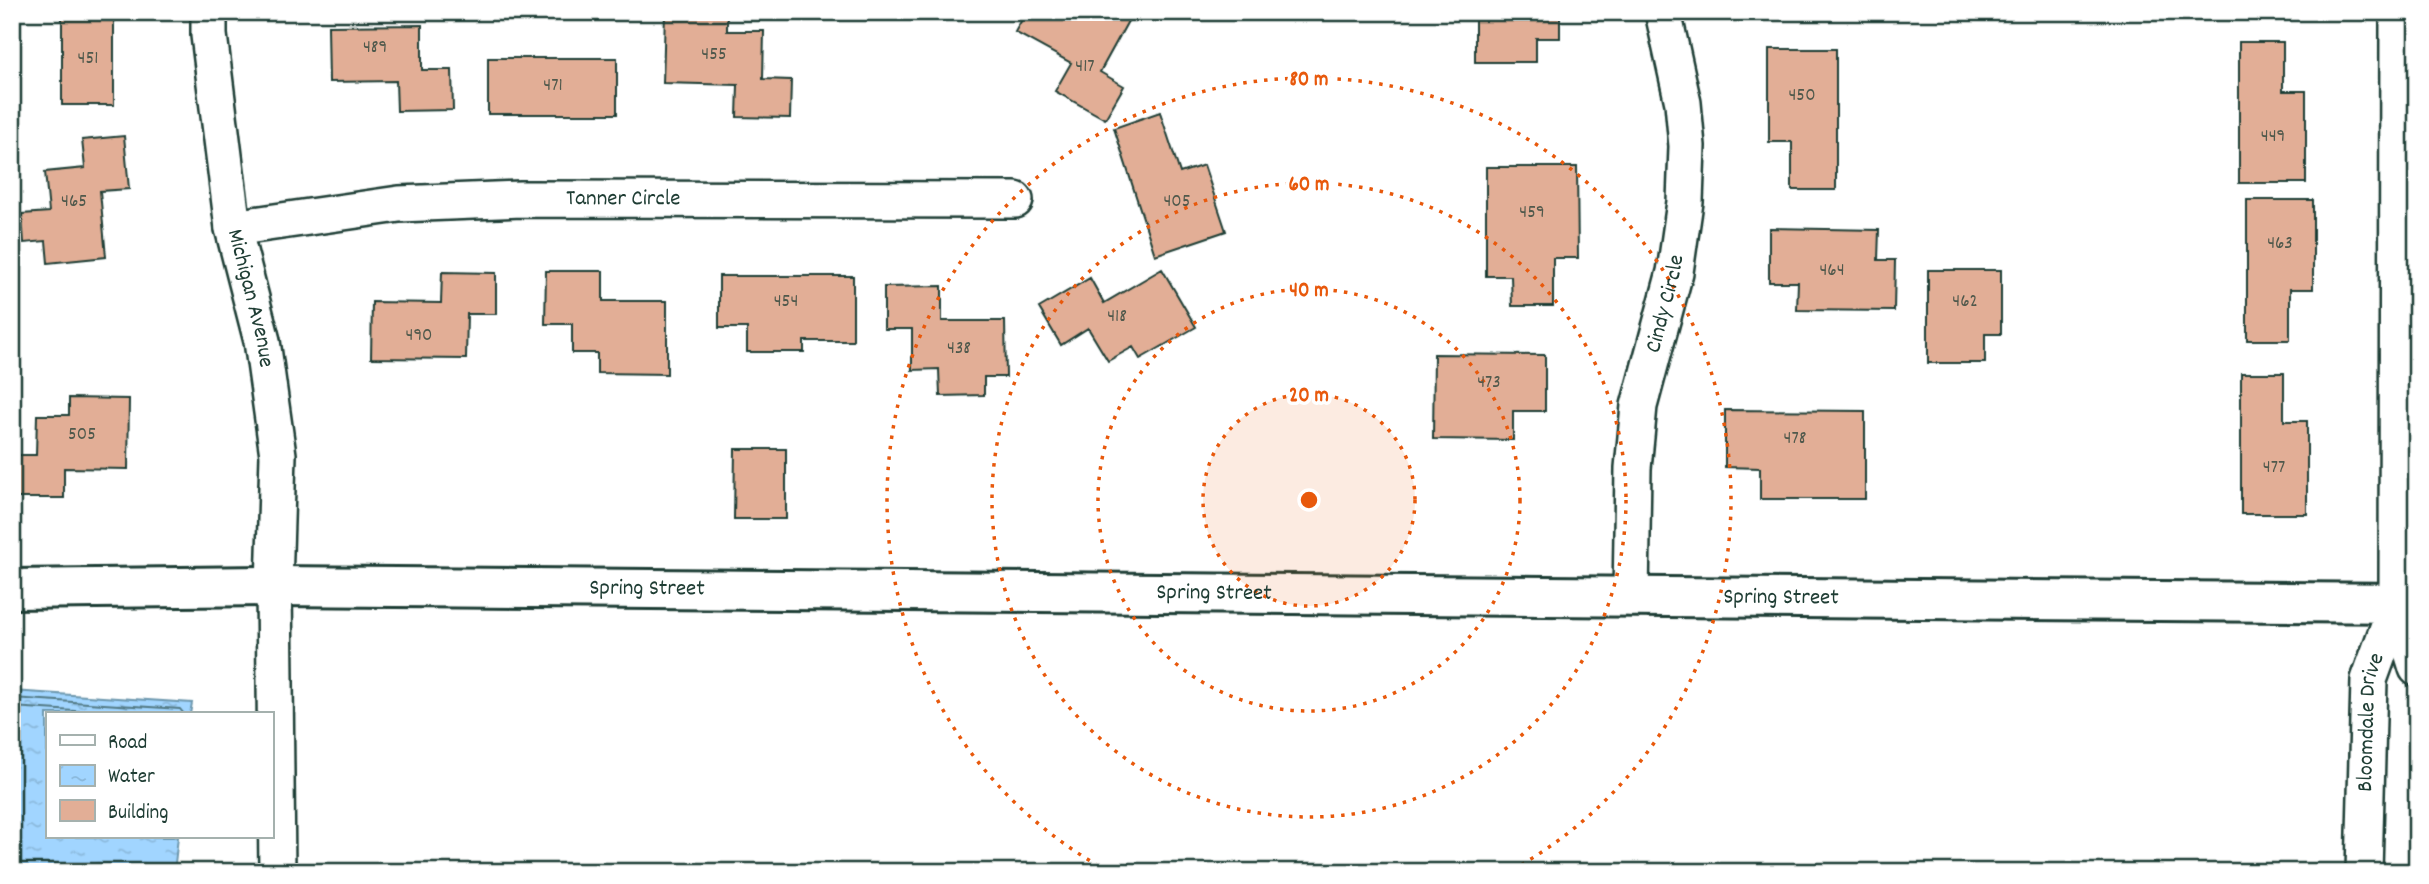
<svg xmlns="http://www.w3.org/2000/svg" width="2429" height="884" font-family="Dekko,sans-serif">
<style>
.water{fill:url(#water-ripples);stroke:#6d98ae;stroke-width:2}
.lines{fill:none;stroke-linecap:round;stroke-linejoin:round}
.shore{stroke:#537a85;stroke-width:2}
.building{fill:#e2ae96;stroke:#1f3d34;stroke-width:2}
.street-casing{stroke:#1f3d34;stroke-width:40}
.secondary-casing{stroke:#1f3d34;stroke-width:44}
.street{stroke:#fff;stroke-width:35}
.secondary{stroke:#fff;stroke-width:38}
.ring{fill:none;stroke:#e8590c;stroke-width:3.5;stroke-dasharray:3.5 7}
.labels{text-anchor:middle;dominant-baseline:central;stroke-width:7;stroke-linejoin:round;paint-order:stroke}
.number-label{font-size:19px;fill:#50594c}
.street-label{font-size:23px;fill:#1f3d34;stroke:#fff}
.centre{fill:#e8590c;stroke:#fff;stroke-width:3.5}
.ring-label{font-size:21px;text-anchor:middle;font-weight:bold;fill:#e8590c;stroke:#fff;stroke-width:7;stroke-linejoin:round;paint-order:stroke}
</style>
<defs>
<pattern id="water-ripples" width="26" height="14" patternUnits="userSpaceOnUse" patternTransform="scale(1.75)"><rect width="26" height="14" fill="#a1d5ff"/><path d="M2 4q2-2 4 0t4 0M15 11q2-2 4 0t4 0" fill="none" stroke="#8ab8db"/></pattern>
</defs>
<rect width="100%" height="100%" fill="#fff"/>
<filter id="ink" filterUnits="userSpaceOnUse"><feTurbulence type="fractalNoise" baseFrequency=".0143" numOctaves="2"/><feDisplacementMap in="SourceGraphic" scale="14" xChannelSelector="R" yChannelSelector="G"/><feConvolveMatrix kernelMatrix="1 2 1 2 8 2 1 2 1" color-interpolation-filters="sRGB"/></filter>
<g filter="url(#ink)">
<path class="water" d="M12,691L192,703L190,714H47V837H178L174,872H12Z"/>
<g class="lines">
<path class="shore" d="M12,698L180,709L184,714
M12,707L122,714"/>
</g>
<path class="building" d="M62,12H114V105H62Z
M665,12H727V31H764L763,79L791,80L790,118L737,117L738,85L663,83Z
M1026,12H1133L1100,72L1124,86L1105,119L1055,91L1071,63L1015,32Z
M1475,12H1560V38H1536V62H1475Z
M422,25V70H452L453,110L397,111L396,81L329,82L328,26Z
M2239,42H2283V91H2306V183H2239Z
M1769,49H1836V190H1792V142H1769Z
M488,58H617V114H488Z
M1160,112L1180,173L1204,165L1226,231L1155,255L1114,128Z
M124,136L129,189L100,191L106,257L48,263L46,241L24,243L22,214L49,212L45,172L85,168L82,140Z
M1486,167H1577L1578,258H1553V306H1512L1511,276H1486Z
M2247,200H2313V289H2290V340H2247Z
M1769,228L1879,230L1878,260H1895L1894,311L1797,310L1798,282H1769Z
M1162,269L1196,327L1140,359L1133,347L1108,361L1088,328L1061,345L1039,308L1090,278L1104,303Z
M1928,270H2001V334H1985V363H1928Z
M546,271H603V301H667V374L597,373V353H572V324H545Z
M442,272L496,273V314H467L466,359L371,358L372,302L441,303Z
M719,276H853V341H804V352H747V328H719Z
M942,286V321H1005L1006,377H984V395L940,396L939,369L912,370V329H884V287Z
M1434,354L1545,355V411H1513V440L1433,439Z
M2241,373H2284V421H2307V514H2241Z
M69,398L129,399L128,469L64,468V498H12V455H36L37,415H69Z
M1725,410L1865,411V499H1760V468L1725,467Z
M735,449H786V519H734Z"/>
<g class="lines">
<defs>
<g id="street">
<path id="s1" d="M209,12V35L233,228L262,341L278,455L274,586L277,872"/>
<path d="M2398,12L2397,603L2417,668"/>
<path id="s2" d="M233,228L399,204L521,199L1015,200"/>
<path id="s3" d="M1631,598L1633,468L1639,406L1675,272L1685,202L1687,146L1683,103L1663,12"/>
<path id="s4" d="M2364,872L2369,680L2397,603"/>
</g>
<g id="secondary">
<path id="s5" d="M12,589L274,586L2417,603"/>
</g>
</defs>
<use href="#street" class="street-casing"/>
<use href="#secondary" class="secondary-casing"/>
<use href="#street" class="street"/>
<use href="#secondary" class="secondary"/>
</g>
</g>
<circle cx="1309" cy="500" r="106" fill="#e8590c" fill-opacity=".12"/>
<g class="ring">
<circle cx="1309" cy="500" r="106"/>
<circle cx="1309" cy="500" r="211"/>
<circle cx="1309" cy="500" r="317"/>
<path d="M1108 871A422 422 0 1 1 1510 871"/>
</g>
<g class="labels">
<g class="number-label">
<text x="375" y="48">489</text>
<text x="714" y="55">455</text>
<text x="88" y="59">451</text>
<text x="1085" y="67">417</text>
<text x="553" y="86">471</text>
<text x="1802" y="96">450</text>
<text x="2273" y="137">449</text>
<text x="74" y="202">465</text>
<text x="1177" y="202">405</text>
<text x="1532" y="213">459</text>
<text x="2280" y="244">463</text>
<text x="1832" y="271">464</text>
<text x="786" y="302">454</text>
<text x="1965" y="302">462</text>
<text x="1117" y="317">418</text>
<text x="419" y="336">490</text>
<text x="959" y="349">438</text>
<text x="1489" y="383">473</text>
<text x="82" y="435">505</text>
<text x="1795" y="439">478</text>
<text x="2274" y="468">477</text>
</g>
<g class="street-label">
<text stroke="none"><textPath href="#s2" startOffset="392">Tanner Circle</textPath></text>
<text stroke="none"><textPath href="#s1" startOffset="290">Michigan Avenue</textPath></text>
<text stroke="none"><textPath href="#s3" startOffset="298">Cindy Circle</textPath></text>
<text stroke="none"><textPath href="#s5" startOffset="635">Spring Street</textPath></text>
<text stroke="none"><textPath href="#s5" startOffset="1202">Spring Street</textPath></text>
<text stroke="none"><textPath href="#s5" startOffset="1769">Spring Street</textPath></text>
<text stroke="none"><textPath href="#s4" startOffset="150">Bloomdale Drive</textPath></text>
</g>
</g>
<circle cx="1309" cy="500" r="10" class="centre"/>
<g class="ring-label">
<text x="1309" y="85">80 m</text>
<text x="1309" y="190">60 m</text>
<text x="1309" y="296">40 m</text>
<text x="1309" y="401">20 m</text>
</g>
<rect width="2429" height="884" fill="none" stroke="#fff" stroke-width="42"/>
<rect x="21" y="21" width="2387" height="842" fill="none" stroke="#1f3d34" stroke-width="2.5" filter="url(#ink)"/>
<rect x="46" y="712" width="228" height="126" fill="#ffffff" stroke="#a5b1ae" stroke-width="2"/>
<rect x="60" y="735" width="35" height="10" fill="#ffffff" stroke="#a5b1ae" stroke-width="2"/>
<text x="108" y="748" font-size="21" fill="#1f3d34">Road</text>
<rect x="60" y="765" width="35" height="21" fill="url(#water-ripples)" stroke="#a5b1ae" stroke-width="2"/>
<text x="108" y="782" font-size="21" fill="#1f3d34">Water</text>
<rect x="60" y="800" width="35" height="21" fill="#e2ae96" stroke="#a5b1ae" stroke-width="2"/>
<text x="108" y="818" font-size="21" fill="#1f3d34">Building</text>
</svg>
